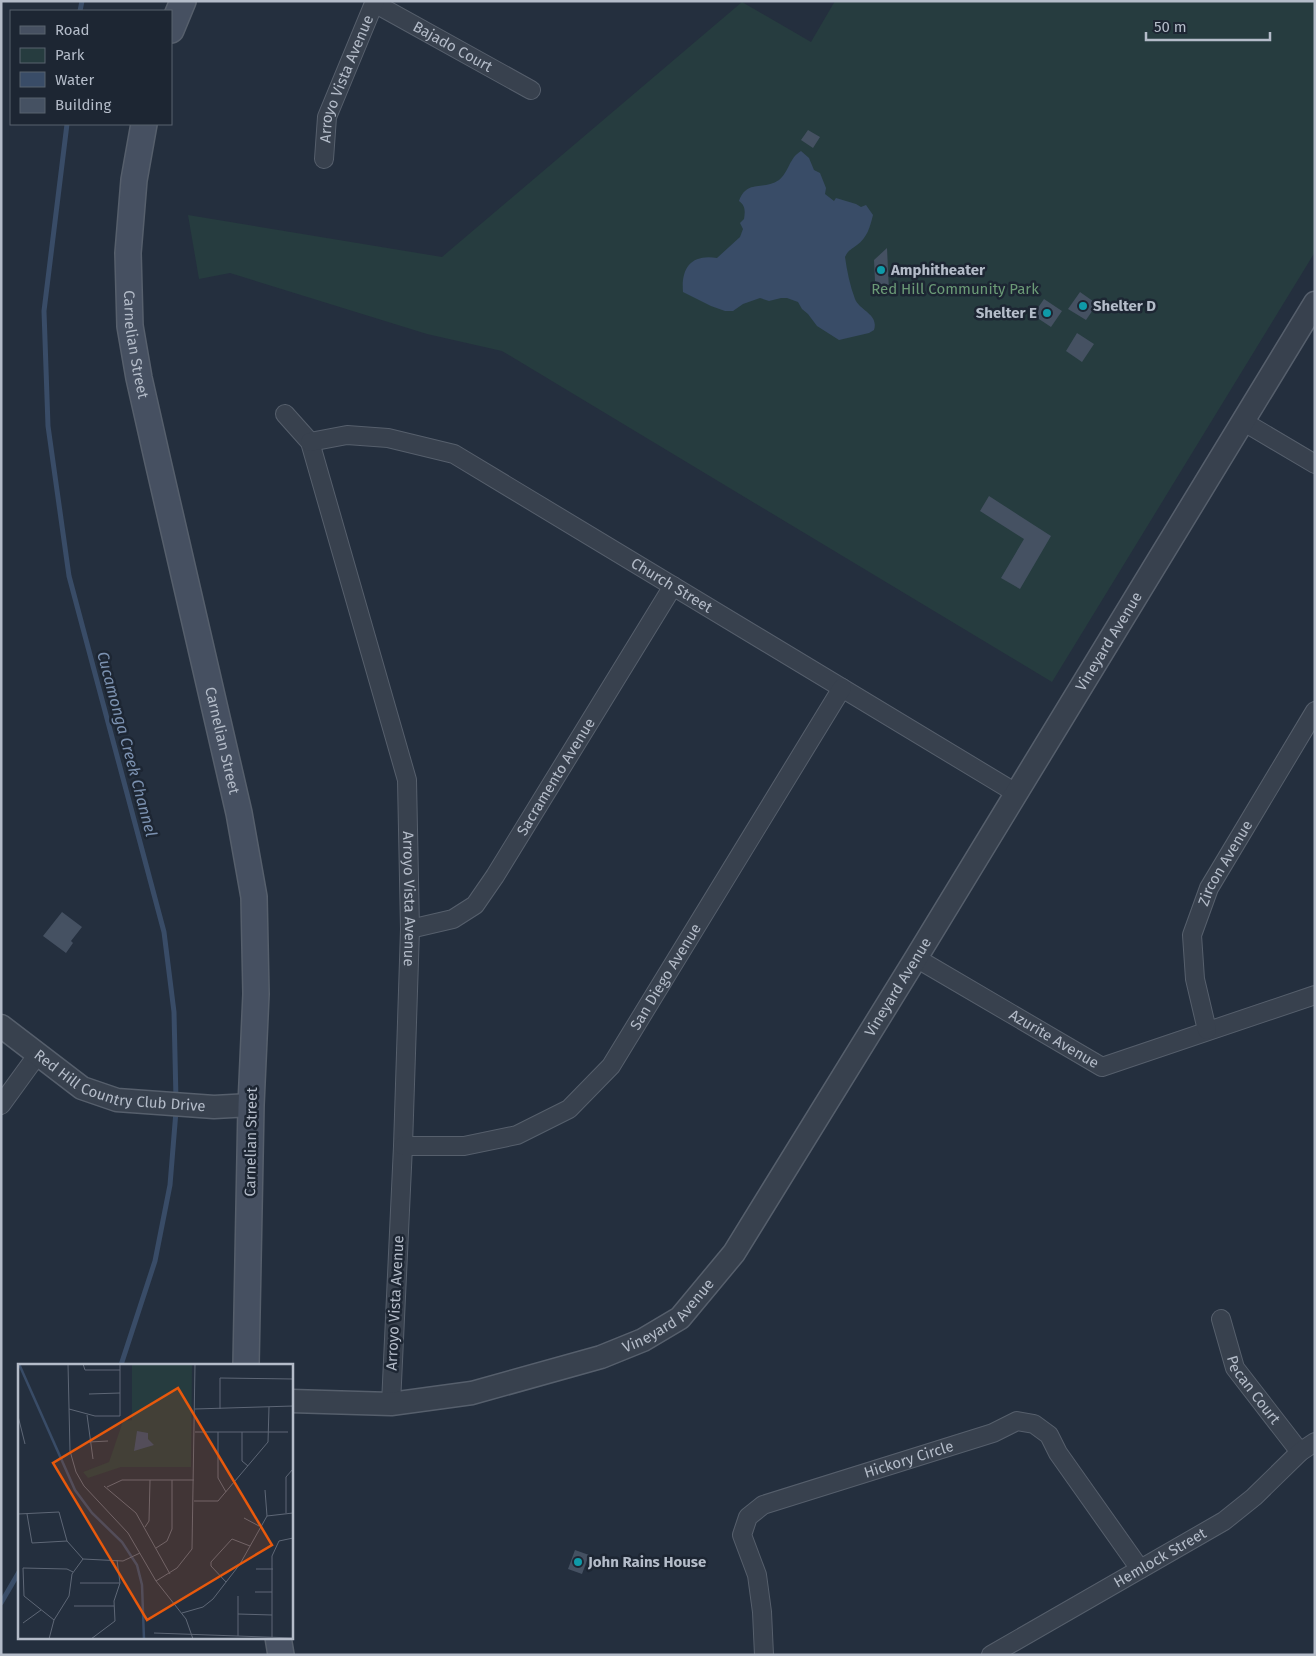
<svg xmlns="http://www.w3.org/2000/svg" width="1316" height="1656" font-family="'Fira Sans',sans-serif">
<style>
.green{fill:#263c3f}
.water{fill:#394c67}
.lines{fill:none;stroke-linecap:round;stroke-linejoin:round}
.stream{stroke:#394c67;stroke-width:5}
.building{fill:#455162}
.minor-casing{stroke:#565f6c;stroke-width:20}
.tertiary-casing{stroke:#565f6c;stroke-width:25}
.secondary-casing{stroke:#565f6c;stroke-width:28}
.minor{stroke:#38414e;stroke-width:18}
.tertiary{stroke:#38414e;stroke-width:22}
.secondary{stroke:#465061;stroke-width:25}
.culture-dot{fill:#0f9aa8;stroke:#1d2633;stroke-width:2}
.labels{text-anchor:middle;dominant-baseline:central;stroke-width:5;stroke-linejoin:round;paint-order:stroke}
.street-label{font-size:15px;fill:#b4bcc9;stroke:#1d2633}
.poi-label{font-size:15px;font-weight:bold;fill:#b4bcc9;stroke:#1d2633;text-anchor:start}
.park-label{font-size:15px;fill:#6b9a76;stroke:#1d2633}
.water-label{font-size:16px;font-style:italic;fill:#7c92b1;stroke:#1d2633}
.inset-river{fill:none;stroke:#394c67;stroke-width:2.5}
.inset-road{fill:none;stroke:#5e6776;stroke-width:1}
.view{fill:#e8590c;fill-opacity:0.15;stroke:#e8590c;stroke-width:2.5}
.inset-edge{fill:none;stroke:#b4bcc9;stroke-width:2.5}
</style>
<rect width="100%" height="100%" fill="#242f3e"/>
<path class="green" d="M835,1H1315V252L1052,682L502,351L427,334L230,273L199,279L188,215L442,257L742,2L811,42Z"/>
<path class="water" d="M801,151L809,158L814,170L820,173L826,188L825,194L834,201L836,198L856,204L861,207L866,205L873,215C870,227 867,238 857,245C852,249 848,250 845,257C847,271 850,286 855,299C860,311 879,314 874,330L869,333L839,340L817,326L808,314L802,309L798,302L787,298H781L769,301L760,298L743,304L733,311H725L711,306L683,292C681,268 691,254 717,258L740,237L743,229L740,223L744,219C745,212 746,206 739,201C747,179 763,191 779,180C789,172 789,158 801,151Z"/>
<g class="lines">
<path class="stream" d="M80,11L82,1
M67,124L44,311L48,426L69,576L164,932L174,1012L176,1100
M121,1365L155,1261L170,1185L176,1111
M1,1603L19,1572"/>
</g>
<path class="building" d="M808,130L820,137L813,148L801,140Z
M887,248L889,291L875,281L874,260Z
M1080,292L1097,304L1086,320L1068,309Z
M1044,299L1062,311L1051,327L1033,315Z
M1077,333L1094,344L1082,362L1066,351Z
M989,496L1051,536L1020,589L1001,578L1024,539L980,511Z
M62,912L82,927L71,941L73,943L66,953L43,936Z
M575,1550L589,1555L582,1574L568,1569Z"/>
<g class="lines">
<defs>
<g id="minor">
<path id="s1" d="M374,3L531,90"/>
<path id="s2" d="M324,159L327,117L375,1"/>
<path id="s3" d="M285,414L310,442L407,780L410,929L403,1146L391,1404"/>
<path d="M1244,422L1315,464"/>
<path id="s4" d="M310,442L347,435L388,438L454,454L1016,793"/>
<path id="s5" d="M410,929L453,919L475,905L495,876L673,586"/>
<path id="s6" d="M916,958L1102,1067L1315,995"/>
<path id="s7" d="M1207,1030L1195,979L1192,935L1209,888L1315,711"/>
<path d="M1,1105L38,1054"/>
<path id="s8" d="M403,1146H464L517,1135L569,1109L611,1066L842,688"/>
<path id="s9" d="M1221,1319L1235,1368L1300,1452"/>
<path id="s10" d="M764,1655L762,1612L757,1575L742,1535L748,1517L763,1505L993,1433L1017,1421L1034,1424L1049,1435L1058,1453L1140,1569"/>
<path id="s11" d="M991,1655L1224,1521L1254,1497L1300,1452L1315,1442"/>
</g>
<g id="tertiary">
<path id="s12" d="M1,1026L82,1088L117,1100L214,1107L251,1105"/>
<path id="s13" d="M291,1401L391,1404L472,1393L601,1357L643,1340L680,1318L734,1253L916,958L1315,303"/>
</g>
<g id="secondary">
<path d="M171,30L183,1"/>
<path id="s14" d="M144,124L134,180L128,253L130,326L139,378L158,462L239,813L254,897L256,994L251,1105L246,1365"/>
<path d="M278,1637L281,1655"/>
</g>
</defs>
<use href="#minor" class="minor-casing"/>
<use href="#tertiary" class="tertiary-casing"/>
<use href="#secondary" class="secondary-casing"/>
<use href="#minor" class="minor"/>
<use href="#tertiary" class="tertiary"/>
<use href="#secondary" class="secondary"/>
</g>
<g class="culture-dot">
<circle cx="881" cy="270" r="5"/>
<circle cx="1083" cy="306" r="5"/>
<circle cx="1047" cy="313" r="5"/>
<circle cx="578" cy="1562" r="5"/>
</g>
<g class="labels">
<g class="street-label">
<text stroke="none"><textPath href="#s1" startOffset="90">Bajado Court</textPath></text>
<text stroke="none"><textPath href="#s2" startOffset="84">Arroyo Vista Avenue</textPath></text>
<text stroke="none"><textPath href="#s14" startOffset="222">Carnelian Street</textPath></text>
<text stroke="none"><textPath href="#s4" startOffset="401">Church Street</textPath></text>
<text stroke="none"><textPath href="#s13" startOffset="1206">Vineyard Avenue</textPath></text>
<text stroke="none"><textPath href="#s14" startOffset="628">Carnelian Street</textPath></text>
<text stroke="none"><textPath href="#s5" startOffset="222">Sacramento Avenue</textPath></text>
<text stroke="none"><textPath href="#s7" startOffset="176">Zircon Avenue</textPath></text>
<text stroke="none"><textPath href="#s3" startOffset="508">Arroyo Vista Avenue</textPath></text>
<text stroke="none"><textPath href="#s8" startOffset="338">San Diego Avenue</textPath></text>
<text stroke="none"><textPath href="#s13" startOffset="801">Vineyard Avenue</textPath></text>
<text stroke="none"><textPath href="#s6" startOffset="160">Azurite Avenue</textPath></text>
<text stroke="none"><textPath href="#s12" startOffset="136">Red Hill Country Club Drive</textPath></text>
<text transform="translate(251 1142) rotate(-89)">Carnelian Street</text>
<text transform="translate(395 1303) rotate(-87)">Arroyo Vista Avenue</text>
<text stroke="none"><textPath href="#s13" startOffset="396">Vineyard Avenue</textPath></text>
<text stroke="none"><textPath href="#s9" startOffset="79">Pecan Court</textPath></text>
<text stroke="none"><textPath href="#s10" startOffset="314">Hickory Circle</textPath></text>
<text stroke="none"><textPath href="#s11" startOffset="195">Hemlock Street</textPath></text>
</g>
<g class="poi-label">
<text x="891" y="270">Amphitheater</text>
<text x="1093" y="306">Shelter D</text>
<text x="1037" y="313" text-anchor="end">Shelter E</text>
<text x="588" y="1562">John Rains House</text>
</g>
<g class="park-label">
<text x="955" y="289">Red Hill Community Park</text>
</g>
<g class="water-label">
<text transform="translate(127 744) rotate(75)">Cucamonga Creek Channel</text>
</g>
</g>
<g transform="translate(18 1364)">
<rect width="275" height="275" fill="#242f3e"/>
<path d="M114,0H174L173,103H103L70,114L65,108L91,98L105,57L114,56Z" fill="#263c3f"/>
<path d="M119,67L130,69V75L136,81L116,87Z" fill="#394c67"/>
<path class="inset-river" d="M1,0L57,126L74,149L104,178L119,201L124,221L126,275"/>
<path class="inset-road" d="M50,0L52,87L58,108L66,122L110,169L138,217L168,255L175,275M65,0L67,6H102M71,30L102,29M51,45L77,52H102V0M177,45L275,42M202,45V14L275,15M69,51L75,95M0,52L7,80M177,68H270M200,68V114L208,128M224,68V97L230,102M71,78L90,77M86,122L118,149L152,210M89,123L104,116H176M247,126L249,152M176,137H200L250,78L251,43M268,149V113L275,105M0,150L41,148L49,177L65,195M9,150L14,179L49,177M226,154L241,162M127,163L131,157L132,116M138,184L149,177L154,165V116M238,205H255M138,217L159,204L174,185L177,0M208,218L193,202V198L214,175L232,182M62,219H102M237,228H254M56,242H96M164,249L185,243L195,235L222,200L249,152L275,149M220,250L254,251M36,256L6,232L5,204L49,205L55,208M5,259L23,246M136,269L275,274M220,272V232M254,273V192L261,177L275,174M31,275L36,256L51,232L54,210L65,195L105,197L122,189M73,275L97,257L96,237L102,219L99,196"/>
<path class="view" d="M160,24L254,181L129,256L35,99Z"/>
<rect width="275" height="275" class="inset-edge"/>
</g>
<rect width="1316" height="1656" fill="none" stroke="#b4bcc9" stroke-width="5"/>
<rect x="10" y="10" width="162" height="115" fill="#1d2633" stroke="#59626f"/>
<rect x="20" y="26" width="25" height="8" fill="#465061" stroke="#59626f"/>
<text x="55" y="35" font-size="15" fill="#b4bcc9">Road</text>
<rect x="20" y="48" width="25" height="15" fill="#263c3f" stroke="#59626f"/>
<text x="55" y="60" font-size="15" fill="#b4bcc9">Park</text>
<rect x="20" y="72" width="25" height="15" fill="#394c67" stroke="#59626f"/>
<text x="55" y="85" font-size="15" fill="#b4bcc9">Water</text>
<rect x="20" y="98" width="25" height="15" fill="#455162" stroke="#59626f"/>
<text x="55" y="110" font-size="15" fill="#b4bcc9">Building</text>
<path d="M1146 32v8h124v-8" fill="none" stroke="#b4bcc9" stroke-width="2.5"/>
<text x="1154" y="32" font-size="15" fill="#b4bcc9" stroke="#1d2633" stroke-width="4" paint-order="stroke">50 m</text>
</svg>
